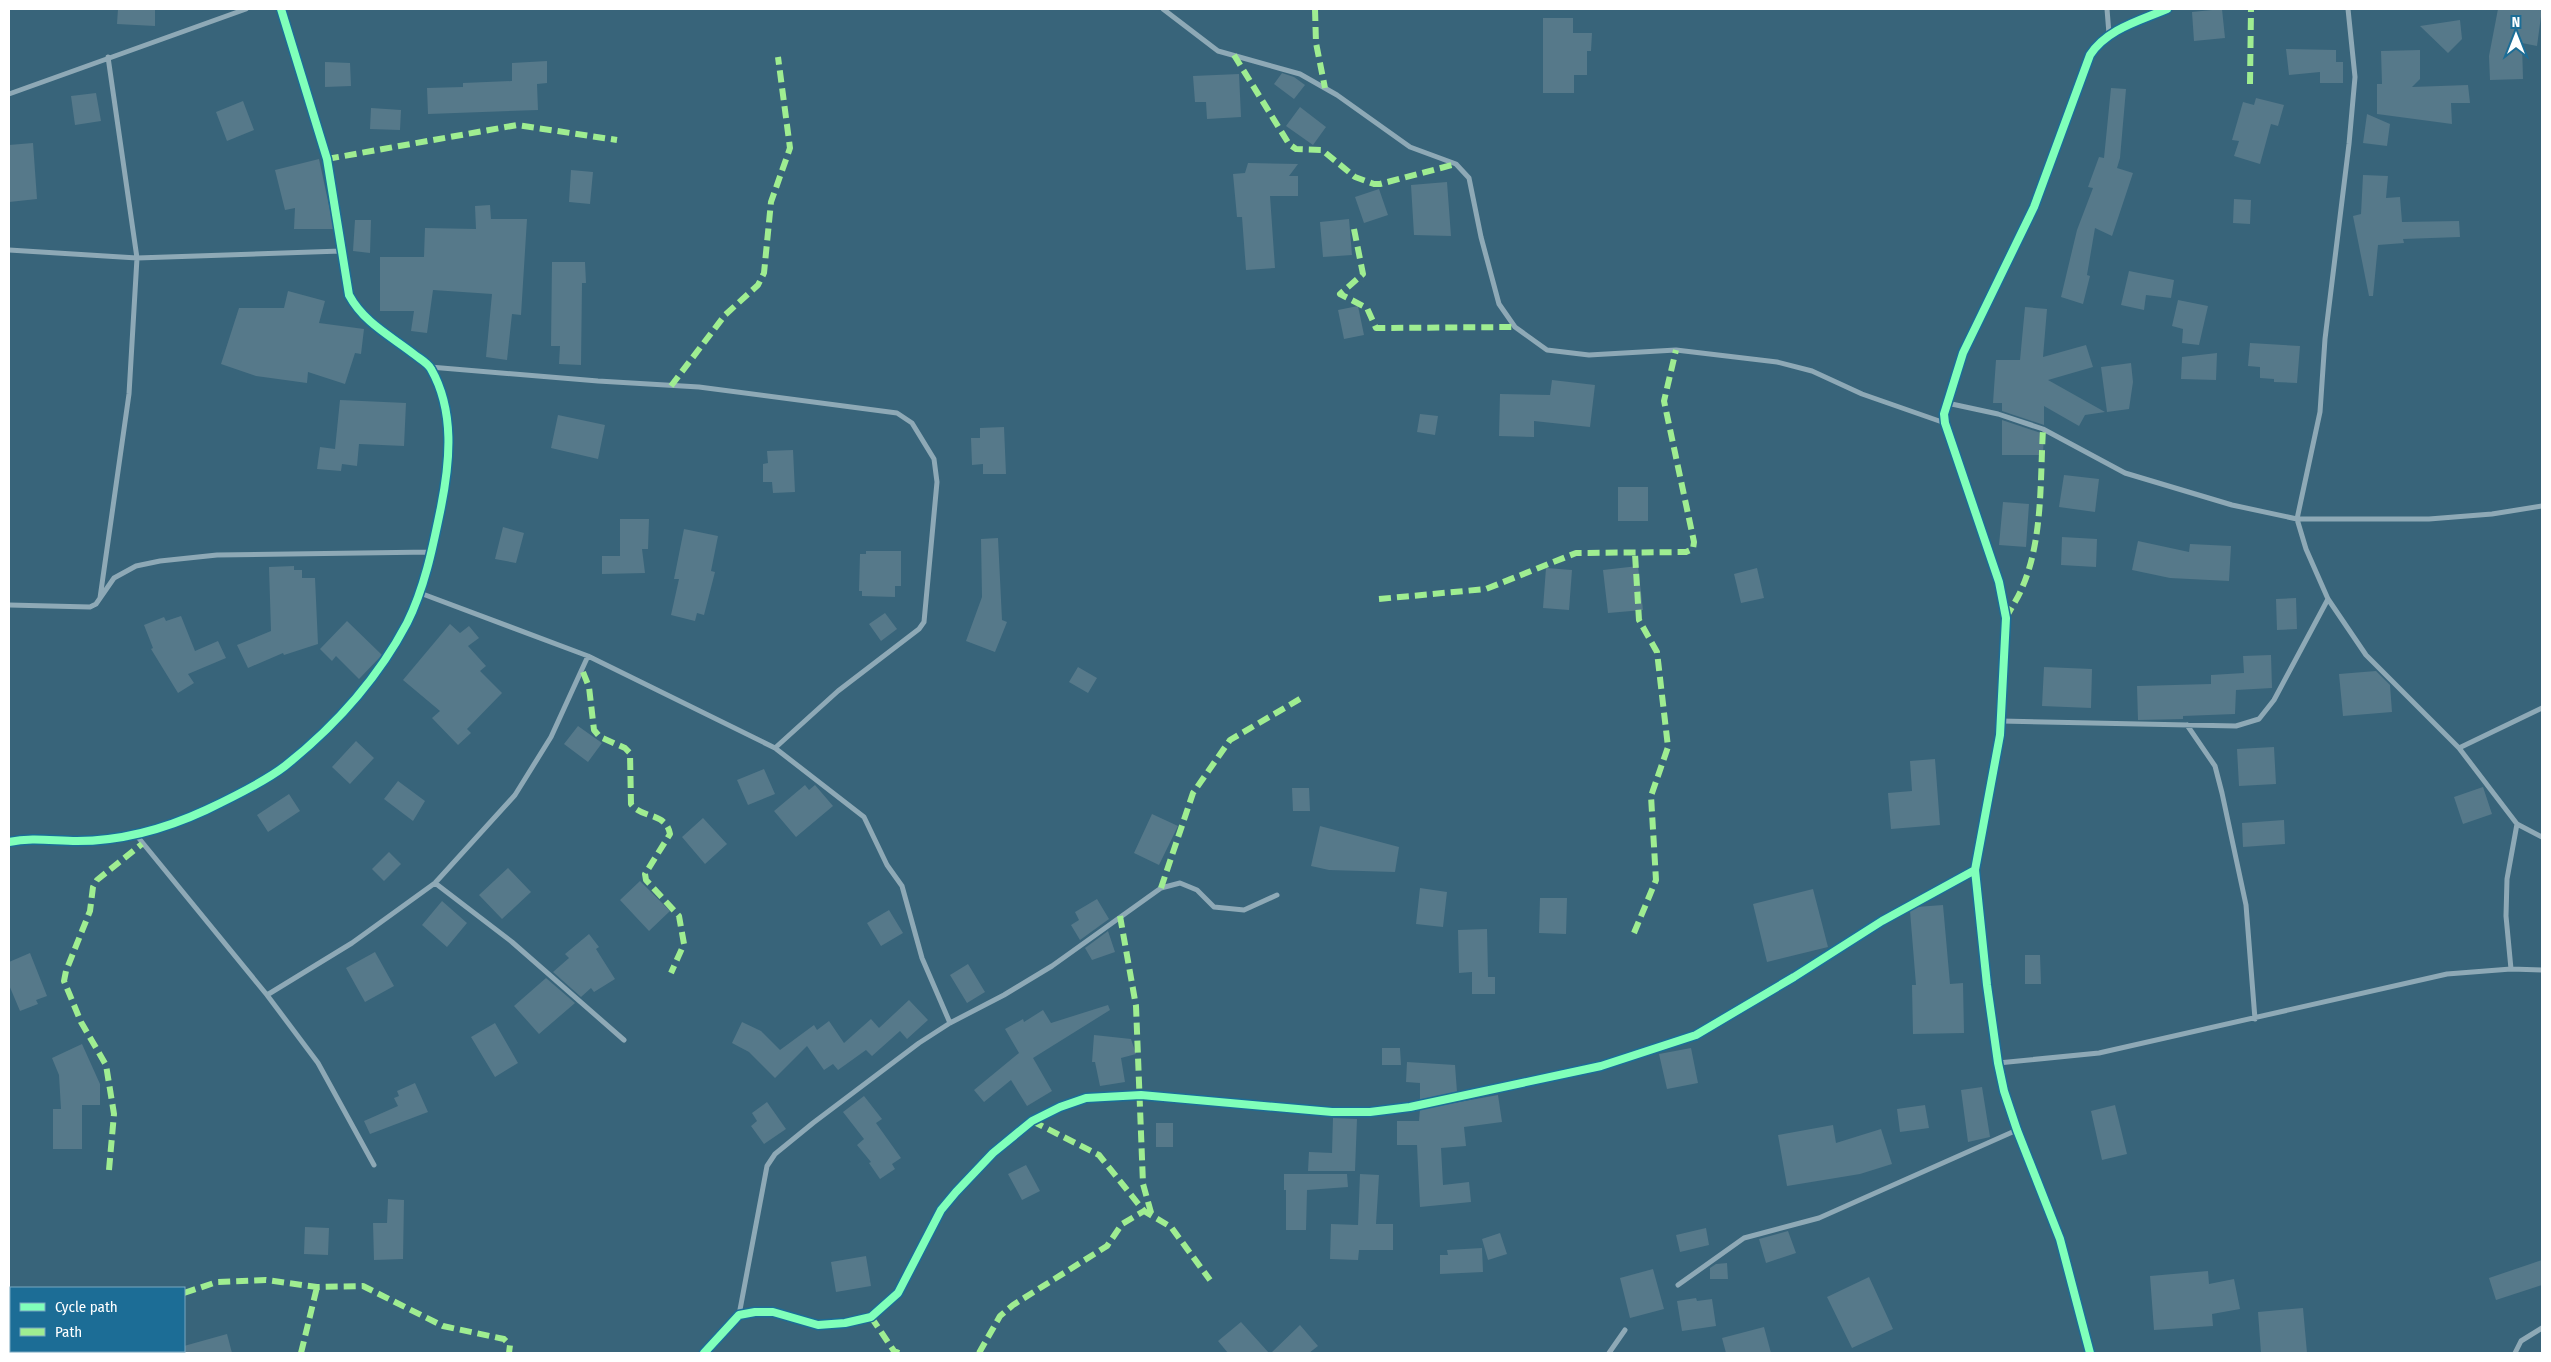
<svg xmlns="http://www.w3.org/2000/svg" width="2551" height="1362" font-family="'Fira Sans Condensed',sans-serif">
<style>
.building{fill:#56798a}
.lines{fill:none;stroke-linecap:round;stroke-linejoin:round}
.minor{stroke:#8ea9b6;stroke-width:5}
.tertiary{stroke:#8ea9b6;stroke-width:9}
.quiet{stroke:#9fed91;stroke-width:6;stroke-dasharray:12 6;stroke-linecap:butt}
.cycleway-casing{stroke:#1c6d96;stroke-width:11}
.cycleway{stroke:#80ffba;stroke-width:8}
</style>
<rect width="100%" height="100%" fill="#38647a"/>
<path class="building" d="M118,9H155V26L117,24Z
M2222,9L2225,38L2194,41L2192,12Z
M2498,9H2542L2537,46L2522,43L2523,79L2490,80L2489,56Z
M1543,18H1573V33H1592L1591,51H1587V75H1574V93H1543Z
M2460,20L2462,39L2448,53L2420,26Z
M2286,49L2336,50V62H2343V83H2320V72L2289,75Z
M2420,50V79L2412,87L2468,85L2470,103H2451L2452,124L2377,114V84H2382L2381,51Z
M547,61V83L537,84L538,110L428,114L427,88L463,87V83L512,81V63Z
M325,62L350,63L351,86L325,87Z
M1282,73L1294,77L1305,85L1294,99L1274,84Z
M1239,74L1241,117L1207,119L1206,102H1195L1193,76Z
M2111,88L2126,89L2120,158L2117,168L2133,173L2112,236L2095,228L2087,275L2090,276L2083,304L2061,297L2077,230L2093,188L2088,187L2099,157L2104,158Z
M96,93L101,121L75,125L71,96Z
M2256,98L2284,105L2278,126L2271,124L2260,164L2234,156L2239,141L2232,140L2243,102L2254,105Z
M243,101L254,130L227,141L216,112Z
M1300,107L1326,127L1313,145L1286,126Z
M371,108L401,110L400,130L370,129Z
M2367,114L2390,124L2387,146L2363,143Z
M33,143L37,199L9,202V145Z
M319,159L334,229H294L295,208L285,210L275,170Z
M1248,163L1298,164L1289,176H1298V196H1270L1275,268L1246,270L1242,217H1237L1233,174L1245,173Z
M571,170L593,172L590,204L569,202Z
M2363,175L2388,176L2386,198L2400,197L2402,222L2459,221L2460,237L2403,239L2404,243L2378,245L2373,296H2369L2353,216L2361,214Z
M1447,182L1451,236L1414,235L1411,185Z
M1379,189L1388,215L1364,223L1355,197Z
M2234,199L2251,200L2250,224L2233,223Z
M490,205L491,219H527L521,315L512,314L507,360L486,357L492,294L433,290L427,333L411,331L414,311H380V257H424L425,228L476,229L475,206Z
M1349,219L1352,255L1323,257L1320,222Z
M355,220H371L370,253L353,251Z
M552,262H585L586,283H582L581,365L559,364L560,346H551Z
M2129,271L2174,280L2171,298L2146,295L2144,310L2121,305Z
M288,291L325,301L319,323L364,329L361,354L355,353L345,384L308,372L307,383L256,376L221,364L239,308H284Z
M2178,300L2208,306L2199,345L2182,343L2183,329L2172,326Z
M1358,306L1364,335L1344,339L1338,310Z
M2025,307L2047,309L2043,357L2086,345L2093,367L2048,380L2105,412L2085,415L2079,426L2044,406V425L2002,411V403H1993L1996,360H2020Z
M2250,343L2300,346L2297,383L2274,382V379L2260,378V367L2248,366Z
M2217,353L2216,380L2181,379L2182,357Z
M2131,363L2133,382L2129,409L2107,412L2101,367Z
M1552,380L1595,385L1590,427L1534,421V437L1499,436L1500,394L1550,395Z
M340,400L406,403L404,446L359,444L357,466L342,464L341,471L317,469L320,447L335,449Z
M1420,414L1438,416L1435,435L1417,432Z
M558,415L605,425L598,459L551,448Z
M2002,420L2044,434L2043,455H2002Z
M1004,427L1006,474H983V464L972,465L971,438H980V428Z
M793,450L795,492L773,493L772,482H763V464L768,463L767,451Z
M2064,475L2099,479L2095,512L2059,507Z
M1618,487H1648V521H1618Z
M2003,502L2029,504L2026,547L1999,545Z
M620,519H649L648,549H642L645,573L602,574V556H620Z
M503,527L524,533L516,563L495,559Z
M684,529L718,536L711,571L715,572L704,615L697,613L695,621L671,615L679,579H674Z
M2062,537L2097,539L2096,567L2061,565Z
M998,538L1002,620L1007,622L995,652L966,641L982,597L981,539Z
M2138,541L2189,552L2190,544L2231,546L2229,581L2170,578L2132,570Z
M866,551H901V586H895V597L862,596V591H859L860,554H866Z
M294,566V570H302V578H315L318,644L284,655L283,653L248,668L237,645L271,631L269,567Z
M1638,566L1643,610L1608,613L1603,570Z
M1546,568L1572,570L1569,610L1543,608Z
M1757,568L1764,598L1741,603L1734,574Z
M2296,598L2297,629L2277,630L2276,599Z
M885,613L897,629L881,641L869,624Z
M181,616L195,651L218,641L226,658L188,674L194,683L178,693L151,649L153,648L144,625L164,617L166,621Z
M347,621L382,655L359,679L336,656L332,661L320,649Z
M450,624L460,633L469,626L479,638L468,646L486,666L480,671L502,693L467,729L471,733L458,745L432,718L440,711L403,680Z
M2271,655L2272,688L2236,690L2235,714L2183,716V719L2138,720L2137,686L2211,684V675L2244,673L2243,656Z
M1078,667L1097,678L1088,693L1069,682Z
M2044,667L2092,669L2091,708L2042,706Z
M2376,671L2390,685L2392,712L2343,716L2339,674Z
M578,726L602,743L588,762L564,744Z
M356,741L374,758L350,784L332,767Z
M2274,747L2276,784L2239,786L2237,749Z
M1935,759L1940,825L1891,829L1888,793L1912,791L1910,761Z
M764,769L775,794L748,805L737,780Z
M398,781L425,801L413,821L384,799Z
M805,785L809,790L815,785L833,806L796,837L774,811Z
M2483,787L2492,814L2463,824L2454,797Z
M1292,788H1309L1310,811H1293Z
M289,794L300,811L268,832L257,815Z
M1152,814L1178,826L1159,865L1134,853Z
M703,818L727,844L705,864L682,837Z
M2284,820L2285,844L2243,847L2242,823Z
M1320,826L1399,847L1395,872L1329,870L1311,866Z
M389,852L401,864L384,881L372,869Z
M508,868L531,892L502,919L479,895Z
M640,881L670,911L649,931L620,900Z
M1420,888L1447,892L1443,927L1416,924Z
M1813,889L1828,947L1767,962L1753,904Z
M1540,898H1567L1566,934L1539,933Z
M1097,899L1109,919L1080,940L1071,925L1079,920L1075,912Z
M442,901L467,923L447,947L422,925Z
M1943,905L1950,984L1963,983L1964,1033L1913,1034L1912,985H1916L1910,911L1916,907Z
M889,910L903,933L881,946L867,923Z
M1487,929L1488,977H1495V994H1472V972L1459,973L1458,930Z
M1108,931L1115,952L1092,960L1085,948Z
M589,934L599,947L596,949L615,979L594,992L591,988L581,997L553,972L569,958L565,954Z
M375,952L394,986L365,1002L346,968Z
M30,953L47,996L36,1000L38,1004L20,1011L9,985V962Z
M2025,955H2040L2041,984H2025Z
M968,964L985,992L967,1003L950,975Z
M546,978L575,1003L539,1034L514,1006Z
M909,1000L928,1020L907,1039L900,1031L872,1056L866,1050L838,1070L833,1064L824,1070L807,1046L775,1078L749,1052L732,1043L742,1022L761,1031L780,1050L814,1025L817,1030L829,1021L844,1043L871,1019L879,1028Z
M1108,1005L1110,1010L1033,1058L1052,1091L1027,1106L1011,1080L984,1102L974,1090L1019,1053L1005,1029L1023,1019L1024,1022L1043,1010L1051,1023Z
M495,1023L518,1063L495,1077L471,1037Z
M1094,1035L1131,1039L1136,1054L1121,1058L1125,1082L1100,1086L1095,1062H1092Z
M82,1044L100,1084V1105H82V1149H53V1109H61L59,1075L52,1058Z
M1382,1048H1400L1401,1065H1382Z
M1691,1048L1698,1083L1667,1089L1659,1054Z
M1407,1062L1455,1065L1457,1092L1420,1100V1083L1406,1082Z
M415,1083L428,1112L370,1134L364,1121L398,1106L394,1098L399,1096L397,1091Z
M1982,1087L1990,1137L1968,1142L1961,1090Z
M1498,1095L1502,1122L1464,1127L1466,1146L1441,1148L1443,1185L1469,1182L1471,1202L1420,1207L1417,1145H1397V1121H1419L1420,1109Z
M864,1096L882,1119L876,1123L901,1158L892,1164L895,1169L880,1179L869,1163L871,1162L857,1145L864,1139L843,1112Z
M767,1102L786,1129L764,1144L751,1126L757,1121L752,1113Z
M1925,1105L1929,1128L1900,1132L1897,1109Z
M2115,1105L2127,1154L2102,1160L2091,1111Z
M1333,1118L1357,1119L1355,1171H1308L1309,1152L1332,1153Z
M1156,1123H1173V1147H1156Z
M1833,1125L1836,1143L1881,1129L1892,1164L1860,1174L1787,1186L1778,1135Z
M1026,1165L1040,1191L1022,1200L1008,1174Z
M1284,1174H1347L1348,1187L1307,1190L1306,1230H1286V1190H1284Z
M1360,1174L1379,1175L1376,1224H1393V1250H1359L1358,1260L1330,1259L1331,1224L1358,1225Z
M388,1199L404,1200L403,1259L374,1260L373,1223H387Z
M305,1227L329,1228L328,1255L304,1254Z
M1706,1228L1709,1245L1680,1252L1676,1235Z
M1788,1231L1796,1253L1766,1263L1759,1239Z
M1500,1233L1507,1254L1488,1260L1482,1239Z
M1482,1248L1483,1272L1440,1274V1255H1448L1447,1250Z
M866,1256L871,1286L836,1292L831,1262Z
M2542,1260V1285L2496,1300L2489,1278Z
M1727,1263L1728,1279H1710V1268L1716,1264Z
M1653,1269L1664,1309L1630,1318L1620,1278Z
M2208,1271L2209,1284L2234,1279L2240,1309L2212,1314L2213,1326L2154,1330L2150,1276Z
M1869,1277L1893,1329L1852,1348L1827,1297Z
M1696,1298L1697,1301L1712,1299L1716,1326L1682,1331L1677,1301Z
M2303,1308L2307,1353H2261L2258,1312Z
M1241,1322L1269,1353H1228L1218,1341Z
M1300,1325L1318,1346L1309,1353H1271Z
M1764,1327L1771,1353H1726L1722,1338Z
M227,1334L232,1353H177V1351H184V1346Z"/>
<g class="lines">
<path class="minor" d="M1163,9L1218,51L1300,74L1337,95L1410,147L1456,164L1469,178L1481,237L1499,304L1515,327L1547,350L1589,355L1676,350L1777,362L1812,371L1862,394L1945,423
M2107,9L2109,34
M2348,9L2355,77L2349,144L2325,339L2320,412L2297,519L2306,549L2328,599L2366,655L2459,748L2517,824L2542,837
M9,94L246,9
M9,250L137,258L341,251
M430,367L598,381L699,387L897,413L912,423L934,459L937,482L924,622L919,629L838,691L775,748
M1947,403L1998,414L2043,429L2125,473L2232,505L2297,519H2429L2492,514L2542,506
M420,593L588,656L775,748L864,817L887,865L902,886L922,958L950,1023
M100,598L129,394L137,258L108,57
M9,605L90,607L96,604L114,578L136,566L160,561L217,555L431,552
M2001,721L2236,726L2259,719L2274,700L2328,599
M2187,725L2215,766L2222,793L2246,905L2255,1019
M2459,748L2542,708
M137,836L267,995L318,1063L374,1165
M9,842C32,837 54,841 77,841C122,841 165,829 206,810C227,800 267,780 285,766C334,727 378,678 407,623C425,587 433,546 441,507C450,462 455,411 431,369C428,363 420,359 415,355C391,336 364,323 349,295L327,159L281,9
M435,883L512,942L624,1040
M2511,969L2506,916L2507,879L2517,824
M267,995L352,943L435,883L515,795L551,737L588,656
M1998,1063L2099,1053L2447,974L2511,969L2542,970
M1678,1285L1744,1238L1819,1218L2017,1130
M739,1315L767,1166L775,1154L813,1123L919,1043L950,1023L1004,995L1052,966L1161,888L1180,883L1197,890L1214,907L1244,910L1277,895
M704,1353L739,1315L755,1312H773L818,1325L845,1323L871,1317L898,1293L941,1210L956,1192L993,1153L1032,1121L1060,1107L1086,1098L1141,1095L1332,1112H1370L1410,1107L1601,1066L1696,1035L1794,977L1882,921L1975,870
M1609,1353L1625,1330
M2515,1353L2521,1341L2542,1328"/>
<path class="tertiary" d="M2090,1353L2060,1239L2017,1130L2004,1091L1998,1063L1987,985L1975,870L2000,735L2006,618L1999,582L1945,423L1944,414L1963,353L2034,207L2090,55C2107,29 2139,21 2167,9"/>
<path class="quiet" d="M1315,9L1316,43L1325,88
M1234,55L1289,144L1296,149L1322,150L1355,177L1374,184H1380L1456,164
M2250,84L2251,9
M327,159L517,125L617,140
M1354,229L1363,274L1340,294L1367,308L1376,328L1515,327
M671,386L725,315L758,285L764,273L771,202L790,148L778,57
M1379,599L1486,589L1576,553L1686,552L1693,549L1694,542L1664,401L1676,350
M2006,618C2011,608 2018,598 2022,588C2043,540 2040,481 2043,429
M583,672L589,687L594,730L600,737L625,748L630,753L631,804C642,819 666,812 670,834L645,874L646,880L679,916L684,944L671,973
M1161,888L1193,793L1230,740L1305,696
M1120,916L1136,1006L1143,1184L1152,1216
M1634,933L1656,880L1651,796L1668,747L1657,652L1639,620L1635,554
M1032,1121L1099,1155L1144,1211L1171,1227L1210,1280
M109,1170L114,1114L106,1065L81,1022L64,981L66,971L90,911L93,887L97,880L142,844
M184,1293L217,1282L266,1280L317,1287L363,1286L443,1326L504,1339L510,1345L509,1353
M871,1317L894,1351L899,1353
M301,1353L317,1287
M979,1353L1000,1316L1013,1305L1107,1246L1122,1224L1144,1211"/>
<defs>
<path id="cycleway" d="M9,842C32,837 54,841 77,841C122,841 165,829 206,810C227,800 267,780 285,766C334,727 378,678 407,623C425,587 433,546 441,507C450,462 455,411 431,369C428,363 420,359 415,355C391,336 364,323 349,295L327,159L281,9
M704,1353L739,1315L755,1312H773L818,1325L845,1323L871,1317L898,1293L941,1210L956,1192L993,1153L1032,1121L1060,1107L1086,1098L1141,1095L1332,1112H1370L1410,1107L1601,1066L1696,1035L1794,977L1882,921L1975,870
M2090,1353L2060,1239L2017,1130L2004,1091L1998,1063L1987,985L1975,870L2000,735L2006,618L1999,582L1945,423L1944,414L1963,353L2034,207L2090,55C2107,29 2139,21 2167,9"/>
</defs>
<use href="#cycleway" class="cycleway-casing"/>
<use href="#cycleway" class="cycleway"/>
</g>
<rect width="2551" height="1362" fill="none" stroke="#ffffff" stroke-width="20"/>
<rect x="10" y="1287" width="175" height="65" fill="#1c6d96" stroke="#77a7c0"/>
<rect x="20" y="1303" width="25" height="8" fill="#80ffba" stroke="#77a7c0"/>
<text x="55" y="1312" font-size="15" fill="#ffffff">Cycle path</text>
<rect x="20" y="1328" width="25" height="8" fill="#9fed91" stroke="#77a7c0"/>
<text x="55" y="1337" font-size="15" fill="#ffffff">Path</text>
<g transform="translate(2516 35)" stroke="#1c6d96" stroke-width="4" paint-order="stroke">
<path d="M0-4L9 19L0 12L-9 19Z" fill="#ffffff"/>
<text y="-8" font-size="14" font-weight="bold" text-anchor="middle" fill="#ffffff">N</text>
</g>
</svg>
